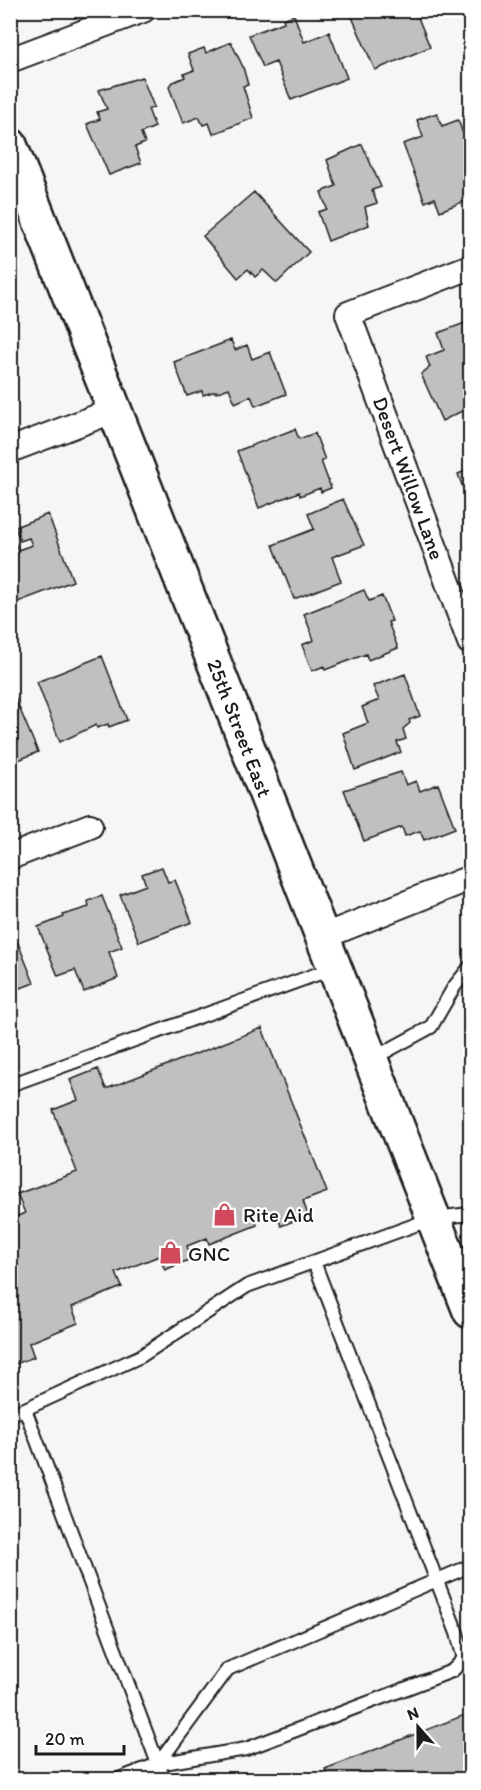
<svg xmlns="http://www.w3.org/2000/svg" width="481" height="1790" font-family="Itim,sans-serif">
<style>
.building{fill:#c0c0c0;stroke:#1c1c1c;stroke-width:1.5}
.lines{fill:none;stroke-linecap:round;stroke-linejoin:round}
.lane-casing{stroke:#1c1c1c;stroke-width:16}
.street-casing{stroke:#1c1c1c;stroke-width:28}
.secondary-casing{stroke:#1c1c1c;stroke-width:38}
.lane{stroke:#fff;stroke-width:12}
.street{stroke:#fff;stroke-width:24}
.secondary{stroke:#fff;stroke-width:33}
.labels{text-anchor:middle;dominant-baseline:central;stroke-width:4.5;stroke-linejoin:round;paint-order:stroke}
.street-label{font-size:21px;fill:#1c1c1c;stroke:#fff}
.poi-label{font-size:21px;fill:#1c1c1c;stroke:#fff;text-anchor:start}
</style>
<rect width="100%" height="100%" fill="#f6f6f6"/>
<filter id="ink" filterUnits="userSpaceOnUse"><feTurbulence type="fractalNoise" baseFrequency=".0167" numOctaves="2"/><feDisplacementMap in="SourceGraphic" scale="12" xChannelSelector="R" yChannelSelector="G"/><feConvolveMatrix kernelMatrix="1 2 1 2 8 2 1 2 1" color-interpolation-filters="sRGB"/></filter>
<g filter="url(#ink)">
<path class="building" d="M349,10H415L430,47L375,70Z
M294,15L304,42L329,32L347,78L291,100L276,62L263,67L249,35L284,22L283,19Z
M231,42L243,67L248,85L243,86L253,118L213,134L209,123L203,125L199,117L183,123L169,87L171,83L185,77L184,74L194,70L188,54L204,48L206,53Z
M142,77L154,107L148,109L155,127L141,133L145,143L135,147L141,163L109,175L87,124L100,119L97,112L107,109L99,90Z
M437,113L442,126L458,120L470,152V199L440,211L435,198L425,202L403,144L423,137L417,120Z
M362,144L381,187L372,190L377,203L365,207L369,225L328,241L318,212L327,209L321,192L336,186L327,160Z
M254,192L309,252L277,283L263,270L255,277L248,269L238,278L203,236Z
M470,321V378L468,379L470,407L442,421L421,374L430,367L426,357L444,350L438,333Z
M231,340L235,350L247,345L252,359L270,352L286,394L255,406L251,396L235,403L229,388L216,393V391L203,395L202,391L187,396L174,362Z
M295,429L299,439L315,433L325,460L321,461L331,488L321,492L320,488L300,496L299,492L259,508L237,451Z
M470,469V508L458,474Z
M343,499L364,545L332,557L341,581L294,599L273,545L314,529L308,514Z
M48,514L73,581L10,605V531L18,550L32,545L29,538L20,541L15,527Z
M364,590L369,601L382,596L392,621L388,622L398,648L368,660L366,654L325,670L324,666L312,671L302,645L314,640L304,614Z
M102,656L127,720L109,727L108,724L97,728L96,725L60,742L37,682Z
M405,674L420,716L409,720L410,723L403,729L406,739L397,742L401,752L355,770L343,733L368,723L362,707L379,700L373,686Z
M10,686L38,752L11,763L14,770L10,771Z
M401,772L406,785L416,781L420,791L438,784L455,828L424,840L420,831L405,836L402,827L364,841L344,790Z
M162,867L168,882L175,880L192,922L139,942L120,895L146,885L142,874Z
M102,896L122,947L109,952L118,978L84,992L75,970L58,976L38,927L64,917L63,915L89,907L88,901Z
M10,923L34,983L10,992Z
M262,1028L327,1192L303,1201L308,1215L281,1226L276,1212L255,1219L257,1225L209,1244L207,1238L187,1246L191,1259L165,1270L159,1256L116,1273L122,1287L72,1307L78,1323L29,1343L34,1357L10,1366V1219L25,1213L17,1194L77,1172L53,1110L78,1100L70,1080L98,1069L106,1089Z
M470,1047V1079L464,1063Z
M470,1713V1780H329L325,1769Z"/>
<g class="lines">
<defs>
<path id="lane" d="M372,1059L431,1027L454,987L470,967
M10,1085L334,968
M10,1414L25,1409
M158,1764L228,1669L470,1566
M116,1780L158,1764L246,1749L452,1671L464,1659L457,1633L314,1262
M164,1780L25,1409L141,1356L247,1286L434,1218L470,1214"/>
<path id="street" d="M10,60L143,10
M470,267L348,314L470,642
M10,450L115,410
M10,857L90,826
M322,937L470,878"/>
<path id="secondary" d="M10,145L470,1311"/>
</defs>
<use href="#lane" class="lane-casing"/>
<use href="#street" class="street-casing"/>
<use href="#secondary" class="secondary-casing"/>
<use href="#lane" class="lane"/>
<use href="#street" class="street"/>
<use href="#secondary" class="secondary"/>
</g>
</g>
<defs>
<symbol id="shop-bare" viewBox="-9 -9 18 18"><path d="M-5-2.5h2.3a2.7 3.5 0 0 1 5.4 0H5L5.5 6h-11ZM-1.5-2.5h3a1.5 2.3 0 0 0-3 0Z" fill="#d1495b" stroke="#fff" stroke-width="2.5" paint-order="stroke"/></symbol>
</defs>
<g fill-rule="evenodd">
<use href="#shop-bare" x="208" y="1198" width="33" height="33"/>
<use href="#shop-bare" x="154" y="1236" width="33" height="33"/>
</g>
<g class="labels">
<g class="street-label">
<text transform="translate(409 478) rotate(70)">Desert Willow Lane</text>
<text transform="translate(240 728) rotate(69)">25th Street East</text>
</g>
<g class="poi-label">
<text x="243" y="1214">Rite Aid</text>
<text x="188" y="1253">GNC</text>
</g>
</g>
<rect width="481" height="1790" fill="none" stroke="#fff" stroke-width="36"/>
<rect x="18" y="18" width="445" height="1754" fill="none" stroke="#1c1c1c" stroke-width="2" filter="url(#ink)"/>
<g transform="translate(418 1727) rotate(339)" stroke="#ffffff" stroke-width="4.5" paint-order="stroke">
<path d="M0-4.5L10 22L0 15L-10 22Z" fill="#1c1c1c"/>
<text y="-9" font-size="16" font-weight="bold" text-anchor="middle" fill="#1c1c1c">N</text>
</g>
<path d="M36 1745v9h88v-9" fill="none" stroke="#1c1c1c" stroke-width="3"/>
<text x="45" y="1745" font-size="18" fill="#1c1c1c" stroke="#ffffff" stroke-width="4.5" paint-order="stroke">20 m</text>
</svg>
